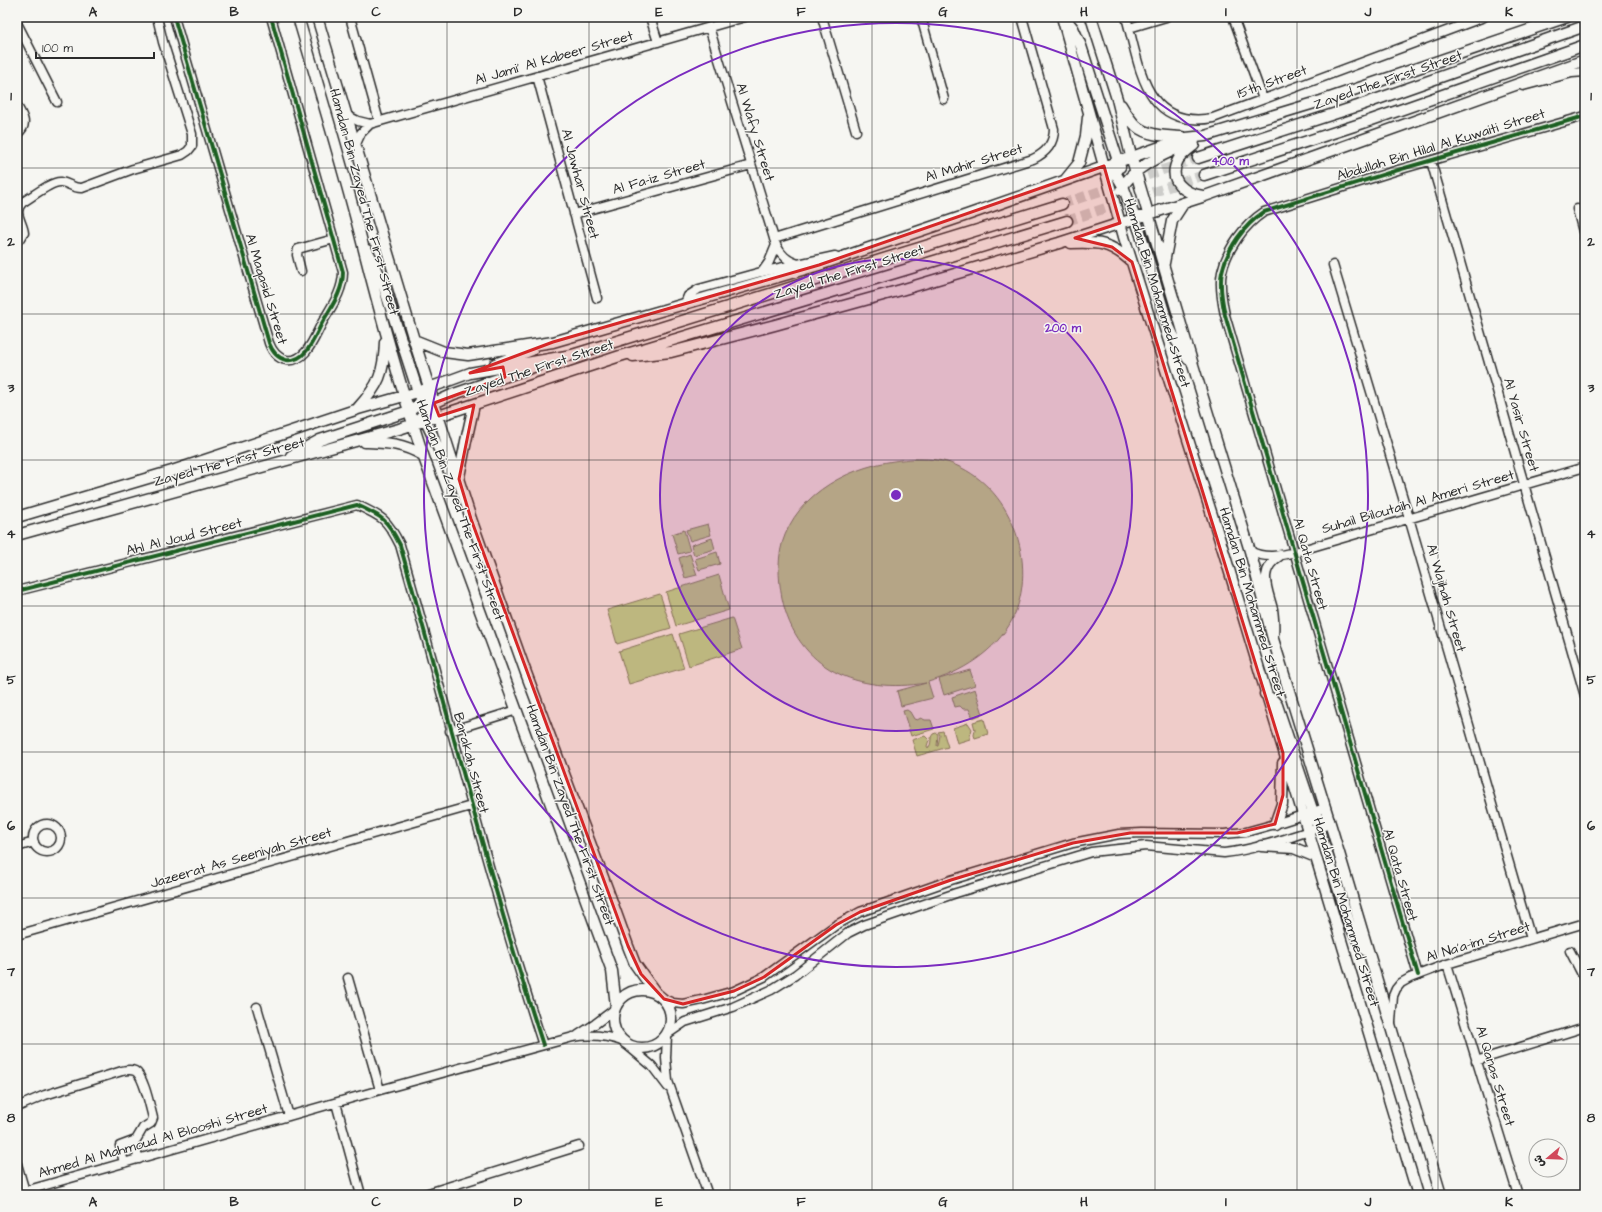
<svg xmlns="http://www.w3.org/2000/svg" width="1602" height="1212" font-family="'Architects Daughter','Playpen Sans Arabic',sans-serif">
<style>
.grass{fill:#b7db95;stroke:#718360}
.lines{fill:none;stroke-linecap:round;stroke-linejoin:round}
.major-tunnel{stroke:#cdcdca;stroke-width:10;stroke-dasharray:10 5;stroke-linecap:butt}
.minor-casing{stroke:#2b2b2b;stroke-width:11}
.major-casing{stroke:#2b2b2b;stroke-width:13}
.minor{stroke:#f6f6f2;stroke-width:8}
.major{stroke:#f6f6f2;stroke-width:10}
.cycleway-casing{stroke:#f6f6f2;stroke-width:6}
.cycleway{stroke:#1b5e20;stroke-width:4}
.marked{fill:#d62828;fill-opacity:0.2;stroke:#d62828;stroke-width:3;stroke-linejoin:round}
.grid{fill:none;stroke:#2b2b2b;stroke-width:1;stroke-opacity:0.55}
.ring{fill:none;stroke:#7b2cbf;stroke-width:2}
.labels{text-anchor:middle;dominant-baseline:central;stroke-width:3;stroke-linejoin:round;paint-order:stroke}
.street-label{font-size:14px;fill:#2b2b2b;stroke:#f6f6f2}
.centre{fill:#7b2cbf;stroke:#f6f6f2;stroke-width:2}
.ring-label{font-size:12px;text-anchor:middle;font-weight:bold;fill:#7b2cbf;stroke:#f6f6f2;stroke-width:3;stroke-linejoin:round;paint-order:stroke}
.neatline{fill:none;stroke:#2b2b2b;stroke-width:1.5}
.grid-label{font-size:13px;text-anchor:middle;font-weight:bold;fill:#2b2b2b}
</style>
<rect width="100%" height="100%" fill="#f6f6f2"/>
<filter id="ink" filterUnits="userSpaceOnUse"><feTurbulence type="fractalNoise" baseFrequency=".025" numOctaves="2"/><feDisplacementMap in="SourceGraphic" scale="8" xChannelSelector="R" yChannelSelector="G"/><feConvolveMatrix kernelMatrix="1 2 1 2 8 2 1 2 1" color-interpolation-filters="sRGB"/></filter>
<g filter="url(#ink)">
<path class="grass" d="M914,459C926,459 939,459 950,463C1011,484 1040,564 1012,620C996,651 961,673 928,682L933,698L901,706L897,691L926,683C859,694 797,670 782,598C778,578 777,554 785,535C805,485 864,461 914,459Z
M708,524L711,535L690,541L686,530Z
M684,530L690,551L678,554L672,534Z
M712,538L715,549L694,555L691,545Z
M717,552L720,564L699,570L695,559Z
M690,554L697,575L685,578L679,558Z
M719,575L729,610L676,626L666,592Z
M660,594L671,628L617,644L607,610Z
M732,618L742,649L689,666L679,634Z
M673,634L684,668L629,684L619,651Z
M970,670L975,685L944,695L939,679Z
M975,689L983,714L973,718L969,709H963L960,706L955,707L952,697Z
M907,710L910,712L914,719L917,720L921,718L925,720H931L934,729L911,736L903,711Z
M984,719L988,734L975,738L974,735L975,730L973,722Z
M968,723L972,729L970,736V739L957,743L953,728Z
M943,731L948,747L917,756L912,740L925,736L929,740L927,746L928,749C933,741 929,739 933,734L936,733L938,734L937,746H938L940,735L938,732Z"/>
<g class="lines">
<path class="major-tunnel" d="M1062,204L1198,158
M1067,221L1204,175"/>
<defs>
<path id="minor" d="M174,17L269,343C272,351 277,358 286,360C306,363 314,338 322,323C331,307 343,292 343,272L271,17
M350,17L379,121
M650,17L658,42
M822,17L856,131
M921,17L944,99
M1126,17C1140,66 1144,130 1213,118L1484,17
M1233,17L1263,99
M17,23L57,102
M709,27L776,245C781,255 787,261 798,264
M1129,28L1166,17
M537,76L597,298
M1523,86L1572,73L1585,72
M17,106C23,116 29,125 17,134
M346,115L358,121L370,124
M355,146L361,133L370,124L745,17
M1431,161L1585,696
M1577,209L1585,239
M574,214L751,165
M774,239L1033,159C1046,153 1054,144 1054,129L1022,17
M17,240L21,238L24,233C23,222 12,212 23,202C32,197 51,181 61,182C69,183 74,189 82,188L133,169L182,155L188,151L192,146V134L163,42L157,17
M1333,265L1409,518L1531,939
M301,271L297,255L298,249L334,239
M762,272L769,262L776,245
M684,306L688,296L699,289L761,272L835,256
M1250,551C1265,559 1279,556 1295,552L1585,467
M17,591L357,505C383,517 387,519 400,545C448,711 489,880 543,1045
M1274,634C1275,626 1274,617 1273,609C1268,589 1257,570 1280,556
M450,731L517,710
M33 838a14 14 0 1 1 28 0a14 14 0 1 1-28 0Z
M17,847L34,842
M17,935L471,806
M1570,951L1585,980
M1447,964L1518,1195
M1418,975L1225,315C1222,301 1219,285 1222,272C1227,249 1244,225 1264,212L1398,170L1585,116
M348,978L380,1090
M664,999L673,1003L683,1004L702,1000L734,991L764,977L836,925L860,912L951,880L1073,843L1119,834L1142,833L1224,834L1246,832L1275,824L1325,808
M257,1007L289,1116
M1391,1022L1393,996L1396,989L1401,983L1410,978L1447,964L1585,923
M669,1033L685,1022L733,1007L771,990L795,975L848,933L864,925L956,893L1091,852L1146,846L1224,853C1260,849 1296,835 1330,824
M578,1035L595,1024L615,1009
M667,1035L666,1058L668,1081L708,1195
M627,1045L652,1066L668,1087
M1476,1061L1585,1027
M336,1103L361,1195
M17,1107L45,1095L122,1071C126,1070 130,1069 135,1071C144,1076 150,1107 153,1118L151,1123L143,1128L136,1140L120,1146L124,1163
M133,1141L139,1159
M17,1164L26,1195
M25,1191L380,1090L573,1037C591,1034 605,1035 622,1041
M422,1195L579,1146"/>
<path id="major" d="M298,17C320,92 343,167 362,242C380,314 400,385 423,455L612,971L616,1006
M317,17L414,340L471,519L526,673L607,888L628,946L635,964L655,992
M1062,17L1124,237L1224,553L1418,1195
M1091,17L1117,99L1131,156L1193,365L1250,551L1273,639L1333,833L1441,1195
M1065,18L1073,28L1081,46L1120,167
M1121,105C1125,112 1130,120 1136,126C1147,136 1168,136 1182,137
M1194,145C1189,149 1182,154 1178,160C1167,181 1185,194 1203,196
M1198,158L1358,106L1585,26
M1104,166L1116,174L1123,186L1140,232L1167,322L1174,337L1188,359
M1204,175L1363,123L1585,45
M1066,179L1079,163L1086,136L1088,117
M1121,190C1133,165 1170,152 1194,141
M1071,243C1099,242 1109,242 1131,261
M367,250L374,263L383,284L418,392L427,409L439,416
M1164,263L1172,221L1183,204
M414,340L444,352L468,355L553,342L819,265L967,215L1186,138L1205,136L1321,101L1567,17
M633,356L671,352L775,325L901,290L1059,243L1205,196L1585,60
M495,364L532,350
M358,408C379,385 384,373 385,342
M423,415L454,482
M413,425L434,403L454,394L539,365
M365,442C389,443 401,443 423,455
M291,456L320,440L409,411L418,405L425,394
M459,477L466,441L474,405
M17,517L172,471L358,409L418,392L470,373L572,355L1062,204
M17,535L399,429L620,356L1067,221
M1265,694L1274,701L1277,705L1313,812L1320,820
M1302,815L1310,816L1317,823L1351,928L1365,950
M1275,824L1282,804L1283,763
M1261,846L1294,848L1316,857
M613 1019a29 29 0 1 1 58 0a29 29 0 1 1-58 0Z"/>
</defs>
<use href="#minor" class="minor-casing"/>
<use href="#major" class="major-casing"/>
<use href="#minor" class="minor"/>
<use href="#major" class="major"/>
<defs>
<path id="cycleway" d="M174,17L269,343C272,351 277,358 286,360C306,363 314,338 322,323C331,307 343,292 343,272L271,17
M17,591L357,505C383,517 387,519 400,545C448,711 489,880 543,1045
M1418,975L1225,315C1222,301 1219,285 1222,272C1227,249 1244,225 1264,212L1398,170L1585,116"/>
</defs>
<use href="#cycleway" class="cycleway-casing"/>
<use href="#cycleway" class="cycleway"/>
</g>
</g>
<path class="marked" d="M1104,166L1120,223L1075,238L1112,247L1132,262L1283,753V795L1275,824L1237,833H1130L1073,843L951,880L860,912L836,925L764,977L734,991L683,1004L664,999L641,974L628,946L471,519L459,479L474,405L439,416L434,403L505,377L503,367L470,373L553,342L819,265Z"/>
<path class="grid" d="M164,17V1195M305,17V1195M447,17V1195M589,17V1195M730,17V1195M872,17V1195M1013,17V1195M1155,17V1195M1297,17V1195M1438,17V1195M17,168H1585M17,314H1585M17,460H1585M17,606H1585M17,752H1585M17,898H1585M17,1044H1585"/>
<circle cx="896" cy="495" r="236" fill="#7b2cbf" fill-opacity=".12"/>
<g class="ring">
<circle cx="896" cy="495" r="236"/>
<circle cx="896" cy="495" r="472"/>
</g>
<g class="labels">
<g class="street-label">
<text transform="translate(554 58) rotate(-16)">Al Jami' Al Kabeer Street</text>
<text transform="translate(1388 80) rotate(-19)">Zayed The First Street</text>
<text transform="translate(1272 82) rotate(-20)">15th Street</text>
<text transform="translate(755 132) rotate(73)">Al Wafy Street</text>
<text transform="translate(1441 145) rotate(-17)">Abdullah Bin Hilal Al Kuwaiti Street</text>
<text transform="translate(974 163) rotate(-17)">Al Mahir Street</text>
<text transform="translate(659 177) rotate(-16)">Al Fa-iz Street</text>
<text transform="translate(580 184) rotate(75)">Al Jawhar Street</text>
<text transform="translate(364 202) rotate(75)">Hamdan Bin Zayed The First Street</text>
<text transform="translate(849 272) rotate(-17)">Zayed The First Street</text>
<text transform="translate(266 289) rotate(73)">Al Maqasid Street</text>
<text transform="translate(1157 293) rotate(73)">Hamdan Bin Mohammed Street</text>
<text transform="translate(539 368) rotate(-18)">Zayed The First Street</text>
<text transform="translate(1521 425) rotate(74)">Al Yasir Street</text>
<text transform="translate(229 462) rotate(-15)">Zayed The First Street</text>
<text transform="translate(1418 502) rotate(-16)">Suhail Biloutaih Al Ameri Street</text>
<text transform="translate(460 510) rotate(70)">Hamdan Bin Zayed The First Street</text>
<text transform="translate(184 537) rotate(-14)">Ahl Al Joud Street</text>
<text transform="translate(1310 564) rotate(74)">Al Qata Street</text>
<text transform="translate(1446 598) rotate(74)">Al Wajihah Street</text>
<text transform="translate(1252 602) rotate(73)">Hamdan Bin Mohammed Street</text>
<text transform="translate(471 763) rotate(75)">Barakah Street</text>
<text transform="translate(570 815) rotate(70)">Hamdan Bin Zayed The First Street</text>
<text transform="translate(241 858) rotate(-16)">Jazeerat As Seeniyah Street</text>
<text transform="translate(1400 875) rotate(74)">Al Qata Street</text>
<text transform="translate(1346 912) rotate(73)">Hamdan Bin Mohammed Street</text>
<text transform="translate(1478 942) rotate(-17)">Al Na'a-im Street</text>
<text transform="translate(1495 1076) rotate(73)">Al Qanas Street</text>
<text transform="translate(153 1141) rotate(-16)">Ahmed Al Mahmoud Al Blooshi Street</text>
</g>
</g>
<circle cx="896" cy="495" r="6" class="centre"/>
<g class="ring-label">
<text x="1230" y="165">400 m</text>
<text x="1063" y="332">200 m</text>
</g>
<rect width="1602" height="1212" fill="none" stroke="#f6f6f2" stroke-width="44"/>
<g transform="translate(1548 1158) rotate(251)"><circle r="19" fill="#f6f6f2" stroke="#a5a5a2"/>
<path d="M0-3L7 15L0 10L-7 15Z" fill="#d1495b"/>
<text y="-6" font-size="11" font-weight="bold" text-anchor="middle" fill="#2b2b2b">ش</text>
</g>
<path d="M36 52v6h118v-6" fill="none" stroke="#2b2b2b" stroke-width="2"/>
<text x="42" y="52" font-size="12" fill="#2b2b2b" stroke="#f6f6f2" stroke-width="3" paint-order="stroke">100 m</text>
<rect x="22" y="22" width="1558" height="1168" class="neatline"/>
<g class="grid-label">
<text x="93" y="16">A</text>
<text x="234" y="16">B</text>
<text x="376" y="16">C</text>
<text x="518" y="16">D</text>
<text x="659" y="16">E</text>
<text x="801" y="16">F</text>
<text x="943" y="16">G</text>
<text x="1084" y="16">H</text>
<text x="1226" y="16">I</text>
<text x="1368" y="16">J</text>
<text x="1509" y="16">K</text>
<text x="11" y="100">1</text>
<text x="1591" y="100">1</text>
<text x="11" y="246">2</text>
<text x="1591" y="246">2</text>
<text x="11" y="392">3</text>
<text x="1591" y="392">3</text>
<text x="11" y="538">4</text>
<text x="1591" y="538">4</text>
<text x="11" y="684">5</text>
<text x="1591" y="684">5</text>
<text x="11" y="830">6</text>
<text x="1591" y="830">6</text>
<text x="11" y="976">7</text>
<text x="1591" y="976">7</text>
<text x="11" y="1122">8</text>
<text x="1591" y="1122">8</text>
<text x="93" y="1206">A</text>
<text x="234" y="1206">B</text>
<text x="376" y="1206">C</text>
<text x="518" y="1206">D</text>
<text x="659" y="1206">E</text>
<text x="801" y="1206">F</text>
<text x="943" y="1206">G</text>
<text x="1084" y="1206">H</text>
<text x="1226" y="1206">I</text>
<text x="1368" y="1206">J</text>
<text x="1509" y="1206">K</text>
</g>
</svg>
